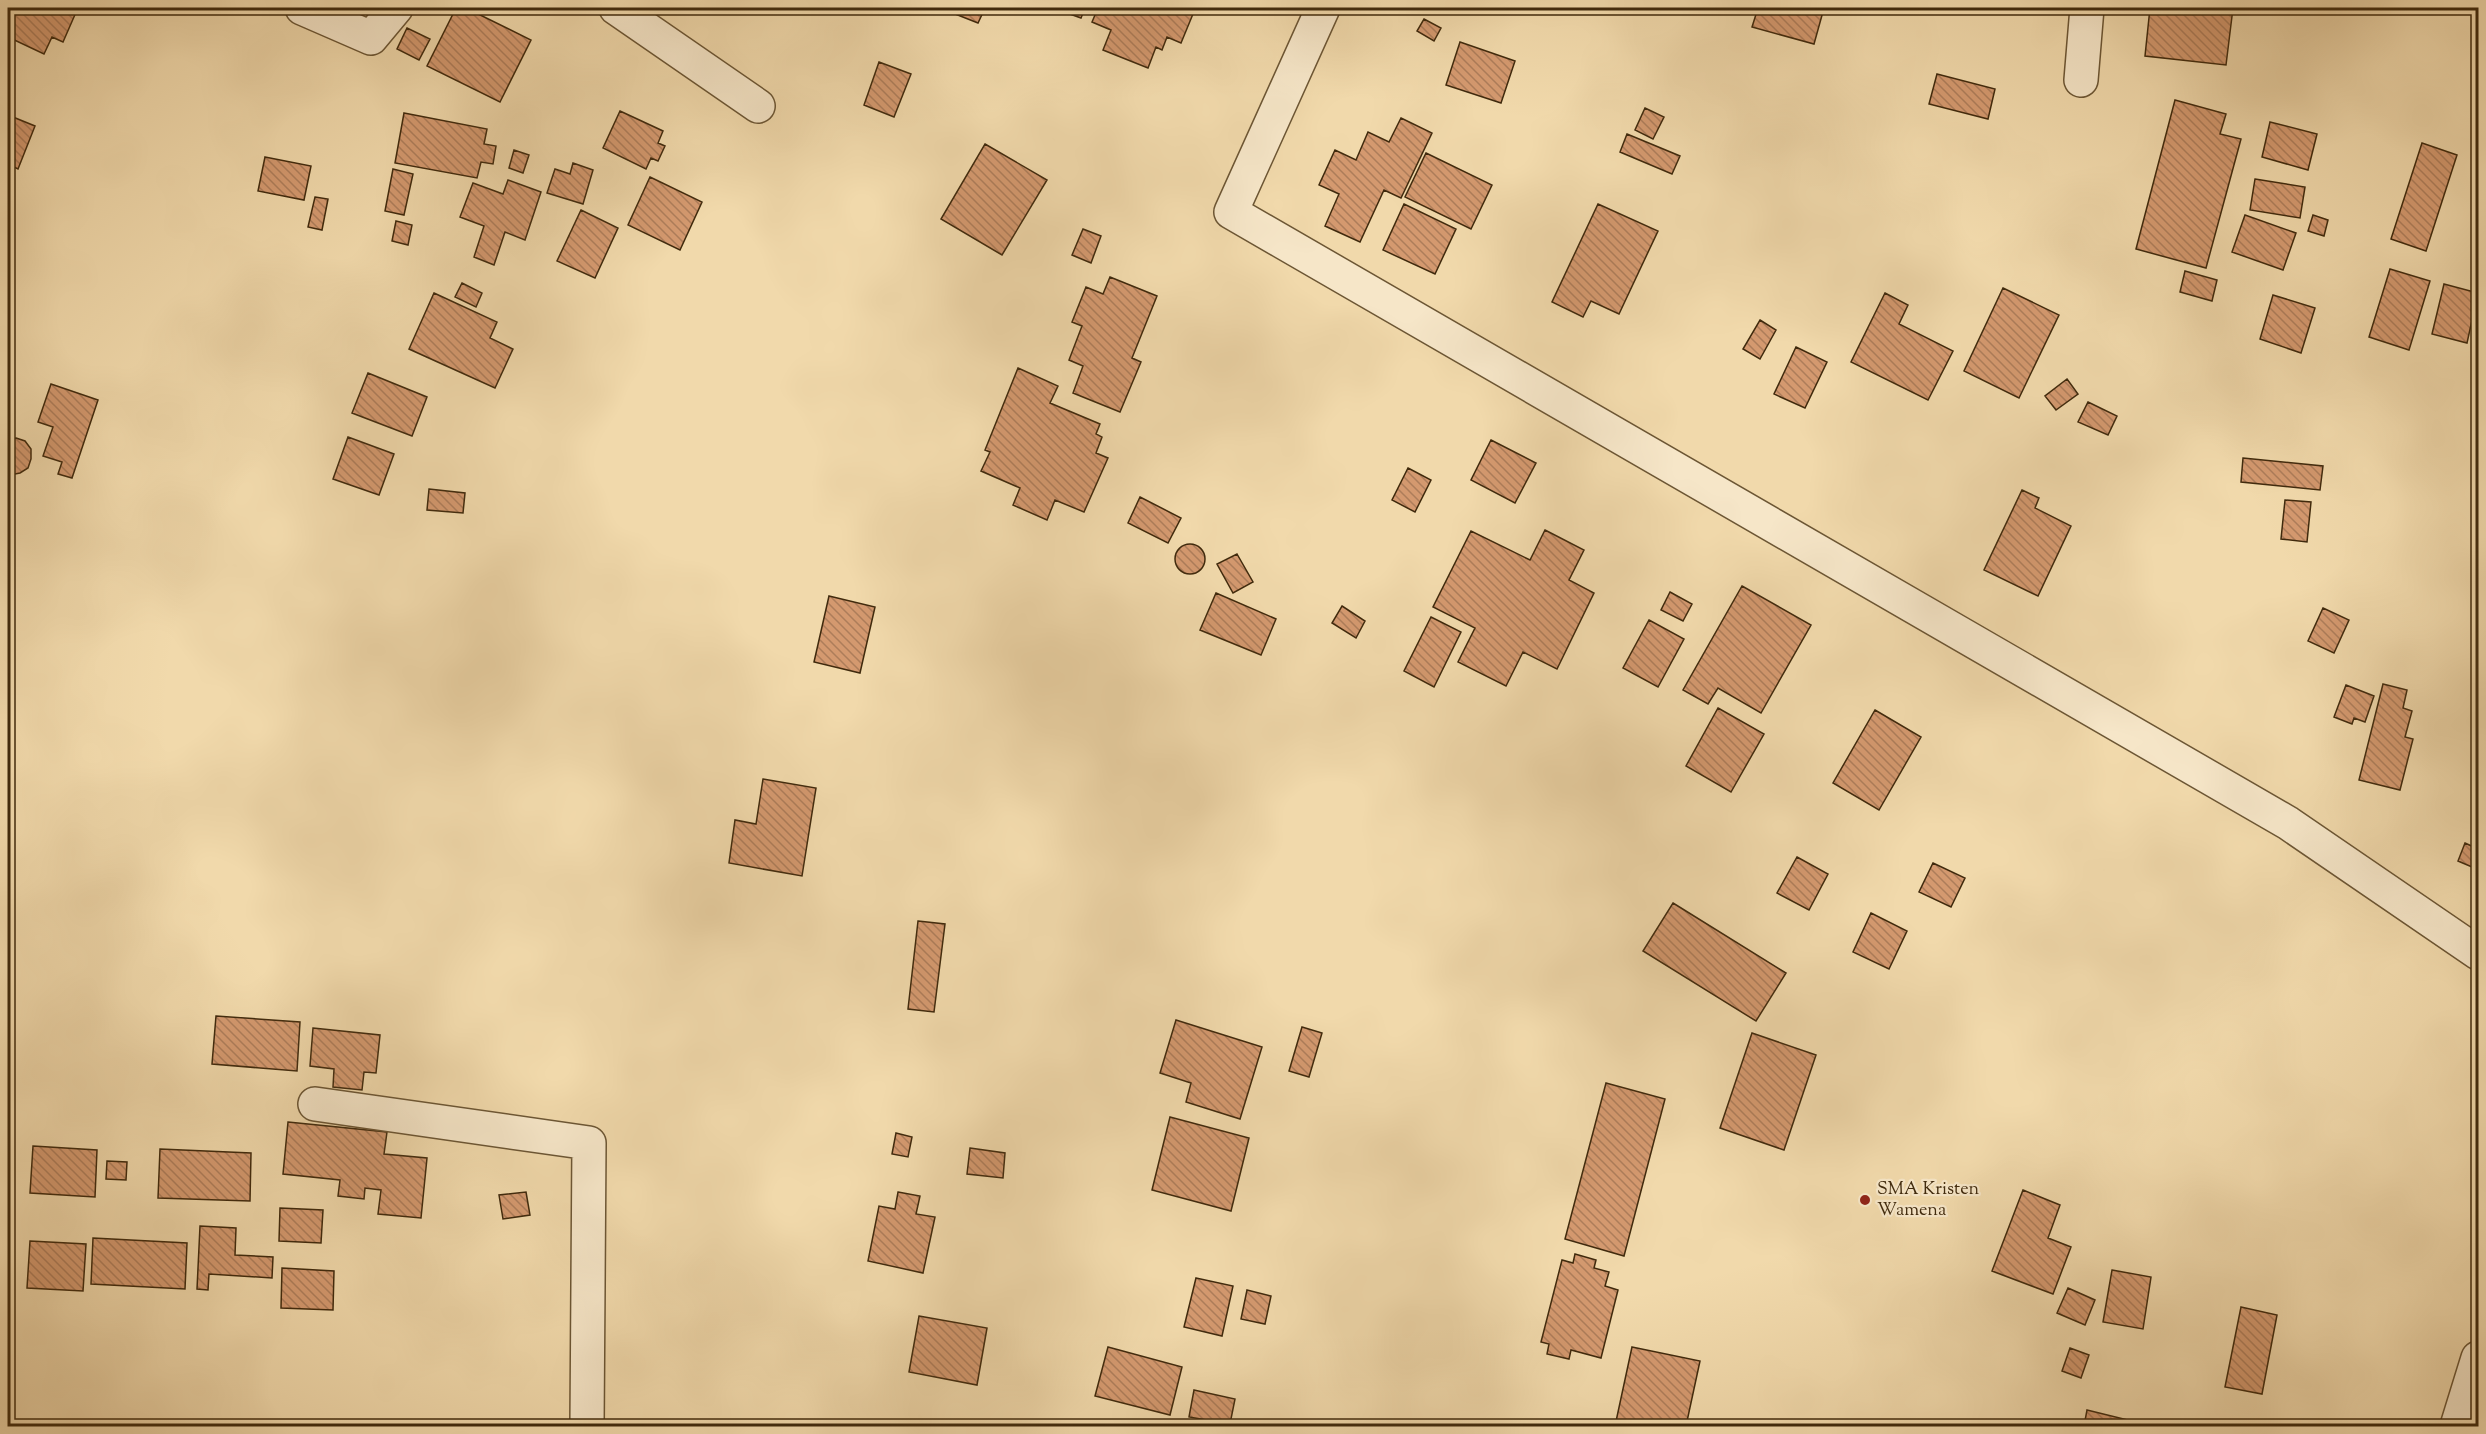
<svg xmlns="http://www.w3.org/2000/svg" width="2486" height="1434" font-family="'Sorts Mill Goudy',serif">
<style>
.building{fill:url(#building-back-hatch);stroke:#402a0d;stroke-width:1.5}
.lines{fill:none;stroke-linecap:round;stroke-linejoin:round}
.minor-casing{stroke:#6c5634;stroke-width:36}
.minor{stroke:#f6e6c8;stroke-width:33}
.poi-dot{fill:#8f2418;stroke:#f6e6c8;stroke-width:2}
.labels{text-anchor:middle;dominant-baseline:central;stroke-width:4.5;stroke-linejoin:round;paint-order:stroke}
.poi-label{font-size:18px;fill:#402a0d;stroke:#f6e6c8;text-anchor:start}
</style>
<defs>
<pattern id="building-back-hatch" width="6" height="6" patternUnits="userSpaceOnUse" patternTransform="scale(1.5)"><rect width="6" height="6" fill="#d4996f"/><path d="M-1 5l2 2M0 0l6 6M5-1l2 2" fill="none" stroke="#ad7d5a"/></pattern>
</defs>
<rect width="100%" height="100%" fill="#f1d9ab"/>
<filter id="stains"><feTurbulence type="fractalNoise" baseFrequency=".00333" numOctaves="4"/><feColorMatrix values="0 0 0 0 .2 0 0 0 0 .09 0 0 0 0 .02 0 0 0 .5 -.17"/></filter>
<radialGradient id="worn" r=".72"><stop offset=".6" stop-color="#630" stop-opacity="0"/><stop offset="1" stop-color="#630" stop-opacity=".3"/></radialGradient>
<path class="building" d="M8,8H71L77,10L63,42L52,37L44,54L8,37Z
M456,8H466L531,40L500,102L427,66Z
M940,8H985L978,23Z
M1053,8H1085L1081,18Z
M1098,8H1180L1193,14L1181,43L1167,37L1162,50L1156,47L1148,68L1103,50L1111,30L1092,22Z
M1758,8H1824L1814,44L1752,27Z
M2150,8H2233L2226,65L2145,56Z
M1424,19L1441,28L1434,41L1417,31Z
M407,28L430,39L419,60L397,49Z
M1460,42L1515,61L1501,103L1446,85Z
M879,62L911,74L894,117L864,105Z
M1937,74L1995,89L1988,119L1929,104Z
M2175,100L2226,114L2220,134L2241,139L2206,268L2136,249Z
M1645,108L1664,117L1653,139L1635,130Z
M620,111L663,131L658,143L665,146L658,161L651,158L646,169L603,148Z
M404,113L487,129L484,144L496,146L493,164L481,162L477,178L395,163Z
M8,115L35,126L18,169L8,164Z
M1401,118L1432,133L1401,198L1384,190L1360,242L1325,226L1339,194L1319,185L1335,150L1356,160L1368,132L1389,142Z
M2270,122L2317,134L2308,170L2262,157Z
M1627,134L1680,156L1672,174L1620,152Z
M2422,143L2457,155L2426,251L2391,239Z
M985,144L1047,180L1002,255L941,219Z
M514,150L529,155L523,173L509,168Z
M1426,153L1492,185L1471,229L1405,197Z
M265,157L311,166L304,200L258,191Z
M573,163L593,170L583,204L547,193L555,169L570,174Z
M393,169L413,174L404,215L385,211Z
M650,177L702,202L680,250L628,225Z
M2255,179L2305,187L2300,218L2250,210Z
M508,180L541,192L525,240L505,232L494,265L474,257L484,226L460,217L473,183L503,194Z
M315,197L328,199L322,230L308,227Z
M1404,204L1456,229L1435,274L1383,250Z
M1598,204L1658,231L1619,314L1591,301L1583,317L1552,302Z
M581,210L618,228L595,278L557,261Z
M2245,215L2296,233L2283,270L2232,252Z
M2313,215L2328,220L2324,236L2308,231Z
M396,221L412,225L408,245L392,241Z
M1083,229L1101,236L1091,263L1072,255Z
M2390,269L2430,281L2409,350L2369,337Z
M2185,271L2217,280L2212,301L2180,292Z
M1110,277L1157,296L1132,358L1141,362L1120,412L1073,393L1083,366L1069,360L1082,326L1072,322L1086,287L1103,294Z
M462,283L482,293L476,307L455,297Z
M2444,284L2478,293L2467,343L2432,334Z
M2003,288L2059,315L2019,398L1964,371Z
M434,293L497,322L490,338L513,349L495,388L409,349Z
M1885,293L1908,305L1899,324L1953,351L1928,400L1851,362Z
M2273,295L2315,308L2301,353L2260,339Z
M1760,320L1776,330L1760,359L1743,349Z
M1796,347L1827,362L1805,408L1774,394Z
M1018,368L1058,386L1050,403L1100,424L1096,434L1102,437L1096,453L1108,458L1084,512L1055,500L1047,520L1013,505L1020,488L981,471L990,452L985,450Z
M368,373L427,397L412,436L352,413Z
M2067,379L2078,394L2056,410L2045,396Z
M51,384L98,400L72,478L58,474L62,462L43,456L53,427L38,422Z
M2088,402L2117,416L2108,435L2078,422Z
M348,437L394,454L379,495L333,479Z
M16,438L25,441L31,449V459L28,468L20,473L10,475L8,473V439Z
M1491,440L1536,463L1515,503L1471,480Z
M2243,458L2323,466L2320,490L2241,482Z
M1408,468L1431,480L1415,512L1392,500Z
M429,489L465,493L463,513L427,510Z
M2022,490L2039,498L2035,508L2071,526L2038,596L1984,570Z
M1140,497L1181,518L1168,543L1128,523Z
M2285,500L2311,502L2307,542L2281,539Z
M1545,530L1584,550L1569,580L1594,593L1557,669L1523,652L1506,686L1458,662L1475,628L1433,607L1471,531L1530,560Z
M1175 559a15 15 0 1 1 30 0a15 15 0 1 1-30 0Z
M1237,554L1253,582L1233,593L1217,564Z
M1742,586L1811,625L1761,713L1718,688L1708,704L1683,690Z
M1670,592L1692,604L1683,621L1661,610Z
M1216,593L1276,619L1261,655L1200,630Z
M829,596L875,607L860,673L814,662Z
M1342,606L1365,621L1356,638L1332,623Z
M2323,608L2349,620L2334,653L2308,641Z
M1431,617L1461,632L1434,687L1404,671Z
M1649,620L1684,639L1658,687L1623,668Z
M2383,684L2407,690L2403,708L2412,711L2405,737L2413,739L2400,790L2359,780Z
M2346,685L2374,696L2365,722L2354,718L2352,724L2334,717Z
M1718,708L1764,734L1731,792L1686,766Z
M1875,710L1921,737L1879,810L1833,783Z
M763,779L816,788L802,876L729,863L735,820L756,824Z
M2465,843L2478,849L2472,867L2458,861Z
M1797,857L1828,874L1809,910L1777,893Z
M1933,863L1965,878L1951,907L1919,892Z
M1673,903L1786,973L1756,1021L1643,951Z
M1871,913L1907,931L1889,969L1853,952Z
M918,921L945,924L934,1012L908,1009Z
M216,1016L300,1022L297,1071L212,1064Z
M1176,1020L1262,1047L1240,1119L1186,1102L1191,1083L1160,1073Z
M1302,1027L1322,1033L1309,1077L1289,1071Z
M313,1028L380,1035L376,1073L364,1072L362,1090L333,1087L334,1069L310,1066Z
M1752,1033L1816,1055L1784,1150L1720,1128Z
M1606,1083L1665,1099L1624,1256L1565,1239Z
M1170,1117L1249,1138L1231,1211L1152,1190Z
M288,1122L387,1132L384,1154L427,1158L421,1218L378,1214L381,1190L365,1188L364,1199L338,1196L340,1180L283,1174Z
M896,1133L912,1137L908,1157L892,1154Z
M33,1146L97,1150L95,1197L30,1193Z
M970,1148L1005,1153L1003,1178L967,1174Z
M160,1149L251,1153L250,1201L158,1198Z
M107,1161L127,1162L126,1180L106,1179Z
M2023,1190L2060,1205L2048,1238L2071,1247L2053,1294L1992,1271Z
M526,1192L530,1215L503,1219L499,1195Z
M898,1192L920,1196L916,1214L935,1217L923,1273L868,1261L879,1206L895,1209Z
M280,1208L323,1210L321,1243L279,1241Z
M200,1226L236,1228L235,1255L273,1257L272,1278L209,1274L208,1290L197,1289Z
M93,1238L187,1243L185,1289L91,1284Z
M30,1241L86,1244L83,1291L27,1288Z
M1575,1254L1596,1260L1594,1268L1609,1272L1605,1286L1618,1290L1601,1358L1571,1350L1569,1359L1547,1354L1549,1344L1541,1342L1562,1260L1573,1263Z
M282,1268L334,1271L333,1310L281,1308Z
M2112,1270L2151,1277L2143,1329L2103,1322Z
M1196,1278L1233,1286L1222,1336L1184,1327Z
M2068,1288L2095,1300L2085,1325L2057,1313Z
M1247,1290L1271,1296L1265,1324L1241,1319Z
M2241,1307L2277,1315L2262,1394L2225,1387Z
M919,1316L987,1328L977,1385L909,1372Z
M1108,1347L1182,1367L1170,1415L1095,1396Z
M1632,1347L1700,1361L1686,1426H1615Z
M2070,1348L2089,1355L2081,1378L2062,1371Z
M1194,1390L1235,1399L1230,1424L1189,1417Z
M2087,1410L2132,1421L2131,1426H2084Z"/>
<g class="lines">
<defs>
<path id="minor" d="M302,8L371,38L396,8
M616,8L758,106
M1323,8L1231,212L2288,823L2478,953
M2081,80L2087,8
M315,1104L589,1143L587,1426
M2457,1426L2478,1358"/>
</defs>
<use href="#minor" class="minor-casing"/>
<use href="#minor" class="minor"/>
</g>
<circle class="poi-dot" cx="1865" cy="1200" r="6"/>
<g class="labels">
<g class="poi-label">
<text x="1877" y="1190">SMA Kristen<tspan x="1877" dy="21">Wamena</tspan></text>
</g>
</g>
<rect width="2486" height="1434" fill="none" stroke="#f1d9ab" stroke-width="30"/>
<rect x="9" y="9" width="2468" height="1416" fill="none" stroke="#402a0d" stroke-width="3"/>
<rect x="15" y="15" width="2456" height="1404" fill="none" stroke="#402a0d" stroke-width="1.5"/>
<rect width="100%" height="100%" filter="url(#stains)"/>
<rect width="100%" height="100%" fill="url(#worn)"/>
</svg>
